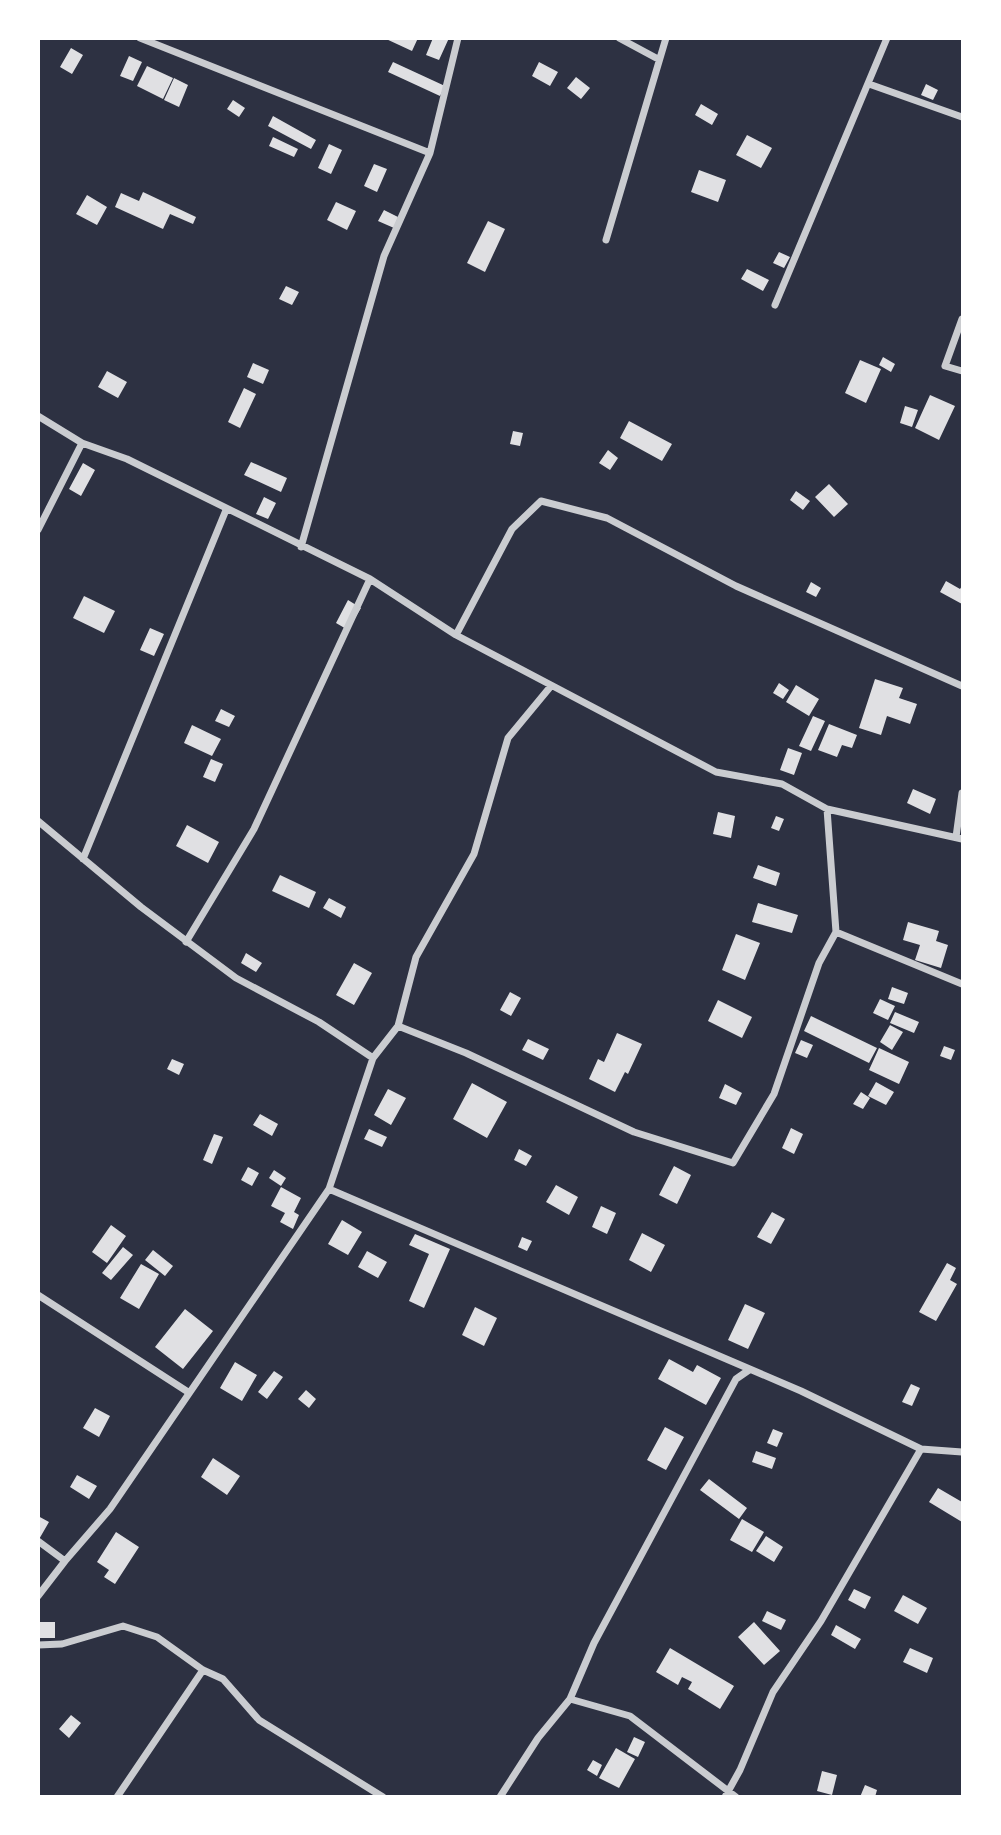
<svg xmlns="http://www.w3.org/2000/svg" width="1001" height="1835" font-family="Jost,sans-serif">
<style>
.building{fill:#e0e0e3}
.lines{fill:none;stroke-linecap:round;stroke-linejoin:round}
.minor{stroke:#caccd0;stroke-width:7}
</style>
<rect width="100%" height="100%" fill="#2d3142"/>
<path class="building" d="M384,38H418L412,51Z
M433,38H449L439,60L426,55Z
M71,48L83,55L72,74L60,67Z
M129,56L142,62L133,81L120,76Z
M393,62L445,86L440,96L388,72Z
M539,62L558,72L550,86L532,76Z
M147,66L173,78L163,99L137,86Z
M576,77L590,88L581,99L567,88Z
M174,78L188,85L179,107L164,100Z
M926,84L938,90L933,100L921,95Z
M233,100L245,108L239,117L227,109Z
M701,104L718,114L712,125L695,115Z
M273,116L316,140L311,149L268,126Z
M747,135L772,148L761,168L736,155Z
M273,137L298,149L294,157L269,146Z
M329,144L342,150L331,174L318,168Z
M374,164L387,169L377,192L364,186Z
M699,170L726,180L718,202L691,192Z
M143,192L196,217L193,224L170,214L163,229L115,207L121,193L139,201Z
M87,195L107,207L97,225L76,214Z
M336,202L356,211L347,230L327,220Z
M384,210L398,217L394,228L378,221Z
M488,221L505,229L485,272L467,263Z
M779,252L790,257L784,268L773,263Z
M747,269L769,280L763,291L741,279Z
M286,286L299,292L292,305L279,299Z
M883,357L895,364L891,372L879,365Z
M860,360L881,369L866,403L845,393Z
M253,363L269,370L263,384L247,377Z
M107,371L127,382L118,398L98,387Z
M244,388L256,394L240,428L228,422Z
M930,395L955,406L939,440L915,428Z
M905,406L918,410L912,427L900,423Z
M629,421L672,444L662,461L620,438Z
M513,431L523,433L520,446L510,444Z
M608,450L618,458L610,470L599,463Z
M251,462L287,478L281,492L244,475Z
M83,463L95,470L81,496L69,489Z
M829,484L848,504L834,517L815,497Z
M796,491L810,501L803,510L790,500Z
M264,497L276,503L268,519L256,514Z
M946,581L960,589L962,586V604L940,592Z
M811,582L821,588L816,597L806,592Z
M84,596L115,611L104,633L73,618Z
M348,600L361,608L348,630L336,623Z
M150,628L164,634L154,656L140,650Z
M875,679L903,688L899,698L917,704L910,724L887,716L881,735L859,728Z
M779,683L789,690L783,699L773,693Z
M796,685L819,699L809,716L786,702Z
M221,709L235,716L229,727L215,721Z
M813,716L825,721L811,751L799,746Z
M829,724L857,735L852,748L842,745L837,757L818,750Z
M192,725L221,739L212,756L184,743Z
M788,748L802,753L794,775L780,770Z
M211,759L223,764L215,782L203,777Z
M913,789L936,799L930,814L907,803Z
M718,812L735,816L731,838L713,834Z
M776,816L784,819L779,831L771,828Z
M187,825L219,842L208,863L176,846Z
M758,865L780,873L776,886L753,878Z
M280,875L316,892L309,908L272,891Z
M329,898L346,907L341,918L323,908Z
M758,903L798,915L792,933L752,922Z
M908,922L939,931L936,941L948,945L941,968L915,960L920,945L903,940Z
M736,934L760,943L745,980L722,970Z
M246,953L262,963L256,972L241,963Z
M354,963L372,973L354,1005L336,995Z
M892,987L908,993L904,1004L888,999Z
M510,992L521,998L511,1016L500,1010Z
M880,999L895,1006L888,1020L873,1013Z
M718,1000L752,1017L742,1038L708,1021Z
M895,1012L919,1022L914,1033L890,1023Z
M811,1016L877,1048L869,1063L804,1031Z
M890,1025L903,1032L892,1050L880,1042Z
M617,1033L642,1044L628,1074L625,1072L615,1092L589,1079L598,1059L604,1062Z
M528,1039L549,1049L543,1060L522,1050Z
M801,1040L813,1045L807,1058L795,1053Z
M944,1046L955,1050L951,1060L940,1056Z
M879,1048L909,1062L899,1084L869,1070Z
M172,1059L184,1064L179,1075L167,1069Z
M876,1082L894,1092L886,1105L868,1096Z
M472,1083L507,1102L487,1138L453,1119Z
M725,1084L742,1093L736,1105L719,1098Z
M388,1089L406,1098L391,1125L374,1115Z
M861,1092L870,1098L863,1109L853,1104Z
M260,1114L278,1124L272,1136L253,1125Z
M791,1128L803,1134L794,1154L782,1148Z
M369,1129L387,1137L382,1147L364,1139Z
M214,1134L223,1137L212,1164L203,1160Z
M519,1149L532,1156L526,1166L514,1160Z
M674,1166L691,1175L677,1204L659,1195Z
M248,1167L259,1173L252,1186L241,1180Z
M274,1170L286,1178L281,1186L269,1178Z
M556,1185L578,1197L569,1215L546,1202Z
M281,1187L301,1198L294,1212L299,1215L293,1229L280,1222L285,1213L271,1206Z
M601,1206L616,1213L607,1234L592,1227Z
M772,1212L785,1219L771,1244L757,1237Z
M342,1220L362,1232L348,1255L328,1244Z
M111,1225L126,1236L107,1263L92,1252Z
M642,1233L665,1245L651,1272L629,1260Z
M415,1234L450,1249L424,1308L409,1301L429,1254L409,1245Z
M522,1237L532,1241L527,1251L518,1247Z
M123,1247L133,1255L111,1280L102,1273Z
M153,1250L173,1266L165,1276L145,1260Z
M367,1251L387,1262L378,1278L358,1267Z
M947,1263L956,1268L950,1280L957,1284L936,1321L919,1312Z
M141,1264L159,1274L139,1309L120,1298Z
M745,1304L765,1313L748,1349L728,1340Z
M475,1307L497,1318L484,1346L462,1335Z
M185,1309L213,1331L183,1369L155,1347Z
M669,1359L693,1372L697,1365L721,1378L706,1405L658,1379Z
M235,1362L257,1375L242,1401L220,1388Z
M274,1371L283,1377L267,1399L258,1392Z
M911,1384L920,1388L912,1406L902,1402Z
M306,1390L316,1399L309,1408L298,1399Z
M95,1408L110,1416L99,1437L83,1428Z
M665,1427L684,1437L666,1470L647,1460Z
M773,1429L783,1433L777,1447L767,1443Z
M756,1451L776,1458L772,1469L752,1462Z
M213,1458L240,1476L227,1495L201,1477Z
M77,1475L97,1486L89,1499L70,1487Z
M709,1479L747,1508L739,1519L700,1490Z
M938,1488L962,1502V1522L929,1502Z
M38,1516L49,1522L38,1541Z
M742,1519L764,1532L752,1552L730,1540Z
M116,1532L139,1547L115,1584L104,1577L109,1570L97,1562Z
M766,1536L783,1547L774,1562L756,1551Z
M854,1589L871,1597L865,1609L848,1600Z
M903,1595L927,1608L918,1624L894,1611Z
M767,1611L786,1620L781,1630L762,1621Z
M38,1622H55V1638H38Z
M754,1622L780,1651L764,1665L738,1637Z
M836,1625L861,1639L855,1649L831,1635Z
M670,1648L734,1686L720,1709L688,1689L692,1682L682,1677L678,1685L656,1672Z
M910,1648L933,1658L927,1673L903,1662Z
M71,1715L81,1723L69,1738L59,1729Z
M634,1737L645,1742L638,1757L627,1752Z
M616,1748L635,1759L619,1788L599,1778Z
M593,1760L602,1765L597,1776L587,1770Z
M822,1771L837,1775L832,1795L817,1791Z
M865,1785L877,1790L875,1797H860Z"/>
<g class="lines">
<path class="minor" d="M140,38L430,153
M619,38L658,59
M869,84L962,117
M606,240L666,38
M775,305L887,38
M962,319L945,366L962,371
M38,416L82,443L127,459L370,579L456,635L716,772L782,784L827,809L962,839
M38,530L82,443
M301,547L384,256L430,153L458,38
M456,635L512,529L541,501L607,518L736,586L962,686
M38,821L141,907L236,978L319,1022L373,1058
M956,837L962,793
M83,859L226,510
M836,932L962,984
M186,942L254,829L370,579
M398,1026L466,1053L634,1132L733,1163L774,1094L819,963L836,932L827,809
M329,1189L801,1391L921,1449L962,1452
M38,1295L188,1392
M38,1541L65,1561L38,1596
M65,1561L110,1509L329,1189L373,1058L398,1026L416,957L474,854L508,738L551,686
M38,1645L62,1644L123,1626L157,1637L203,1670L223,1679L259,1720L383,1797
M570,1699L630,1716L736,1797
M117,1797L203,1670
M500,1797L538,1738L570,1699L594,1643L736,1379L749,1370
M725,1797L740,1770L773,1692L821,1621L921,1449"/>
</g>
<rect width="1001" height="1835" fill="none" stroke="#ffffff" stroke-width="80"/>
</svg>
